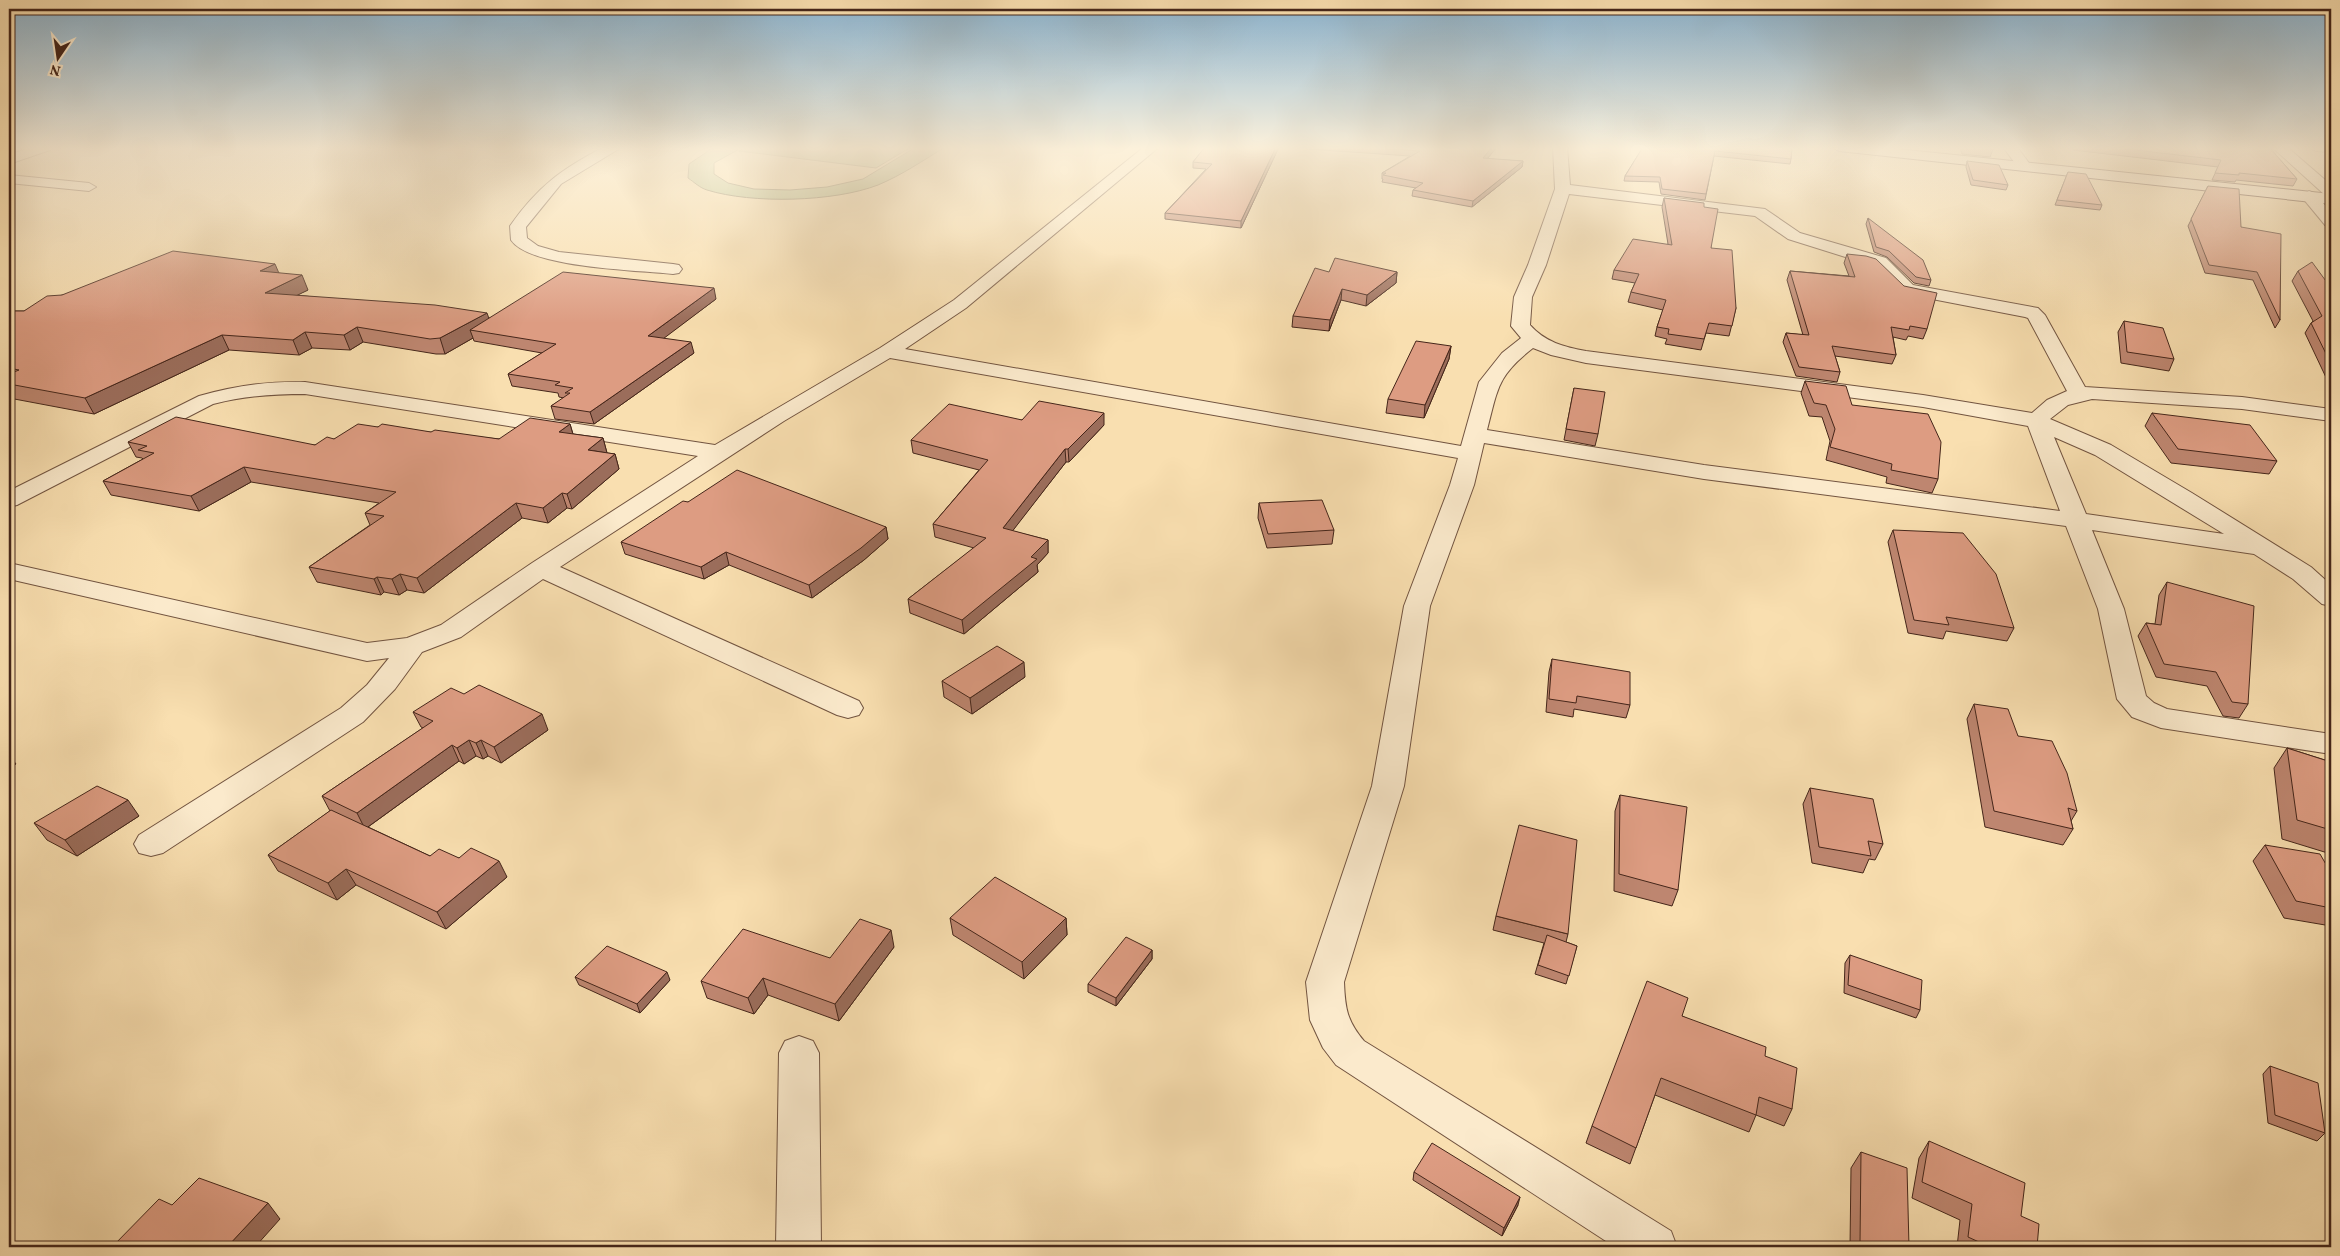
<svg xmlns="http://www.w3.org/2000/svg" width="2340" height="1256" font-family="Vollkorn,serif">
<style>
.green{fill:#b8c390;stroke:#7e7455}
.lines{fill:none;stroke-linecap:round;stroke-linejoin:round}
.street-casing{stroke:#725440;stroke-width:2}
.secondary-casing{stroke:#45261a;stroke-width:2}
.street{fill:#fbeacc;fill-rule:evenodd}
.secondary{fill:#fbeacc;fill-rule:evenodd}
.wall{fill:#be8670;stroke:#45261a}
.shaded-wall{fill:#9b6d5b;stroke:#45261a}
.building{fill:#dd9c82;stroke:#45261a}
</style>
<rect width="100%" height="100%" fill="#f9dfb0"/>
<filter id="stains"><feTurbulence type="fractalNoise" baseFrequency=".004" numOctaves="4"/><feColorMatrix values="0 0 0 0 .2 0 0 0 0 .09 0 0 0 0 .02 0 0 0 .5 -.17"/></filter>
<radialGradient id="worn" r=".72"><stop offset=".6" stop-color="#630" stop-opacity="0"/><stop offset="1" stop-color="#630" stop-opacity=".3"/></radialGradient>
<path class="green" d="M714,147H743L714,163V174L728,183L754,189L790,190L827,187L863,179L916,147H945C924,160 902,175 878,185C834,202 752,204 707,190C700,188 694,182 688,178L689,164Z
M747,147H911L876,168L739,151Z"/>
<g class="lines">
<defs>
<path id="street" d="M32,147H52L50,150L9,164V155Z
M604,147H622L561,184L526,227L527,238L538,246L559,252L673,264L679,265L682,269L679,273L673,274C638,270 530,268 511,240L510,226C538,186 562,169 604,147Z
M1144,147H1159L966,308L905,349L1461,446L1479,382L1502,353L1521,338L1511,326L1514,297L1528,265L1555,189L1553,147H1567L1570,185L1765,209L1800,233L1886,258L1913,285L2038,308L2045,315L2085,387L2242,397L2331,409V421L2242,409L2092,399L2068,405L2050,419L2111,445L2192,493L2311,567L2331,585V606L2322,604L2293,579L2254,554L2092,530L2124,609L2146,696L2154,703L2167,709L2331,734V754L2161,728L2132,717L2117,699L2098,609L2066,526L1704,479L1484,443L1474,485L1430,606L1404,786L1344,982C1345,1008 1347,1021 1364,1041L1671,1231L1677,1247H1615L1336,1065L1323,1048L1310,1020L1306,982L1372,786L1404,606L1450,485L1458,458L890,358L784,421L560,567L859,701L863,708L859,715L848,718L837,715L543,579L461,637L422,652L395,689L363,722L163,853L151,856L139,853L134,844L139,835L341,708L367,685L389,658L367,661L9,579V563L367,643L407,638L441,625L532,563L698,456L305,394C274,394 243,396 213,404L17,505L9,507V491L199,396C234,386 268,381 305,382L715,445L880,348L954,300ZM1569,194L1755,216L1788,239L1874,266L1901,293L2025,317L2028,318L2067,391L2047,400L2032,413L1923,395L1586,351C1564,347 1545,342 1530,325L1532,297L1546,265ZM1533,348L1551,355L1586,363L1923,407L2028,426L2060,511L1704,465L1487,430C1498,388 1497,376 1533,348ZM2054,437L2095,455L2224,534L2086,514Z
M2003,147H2017L2032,167L2030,170H2020Z
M2272,147H2287L2331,185V197L2326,196Z
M2309,147H2331V152L2316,151Z
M9,175L89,183L96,187L89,191L9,183Z
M2309,191L2314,193L2331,212V227L2325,225L2301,196Z
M799,1036L813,1041L819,1053L821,1247H776L779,1053L785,1041Z"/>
<path id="secondary" d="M1832,147H1878L2331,194V204L1839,151Z"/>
</defs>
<use href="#street" class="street-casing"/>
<use href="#secondary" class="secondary-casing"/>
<use href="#street" class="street"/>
<use href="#secondary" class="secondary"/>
</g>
<path class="wall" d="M1205,147H1497L1487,159L1523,161L1522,167L1472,207L1412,196L1413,190L1416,188L1382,182L1383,179H1382V173L1410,156L1279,147L1241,228L1165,219V213L1206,169L1193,168V162Z
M1643,147H1792L1791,159L1790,164L1714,156L1705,200L1661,194L1659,182L1624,181L1625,176Z
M1960,147H1994L1990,157L1962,154Z
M2074,147H2269L2297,179L2293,186L2236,180L2235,182L2212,180L2218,167L2073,150Z
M1967,161L2008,185L2006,190L1971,185L1966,167Z
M2068,172L2102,205L2100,210L2055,205Z
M2208,186L2241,227L2280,320L2275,328L2253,280L2205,273L2188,226Z
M1664,198L1704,207L1711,248L1736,308L1729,336L1706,333L1701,350L1665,344L1667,339L1655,336L1657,327L1663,310L1628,302L1631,292L1635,283L1612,279L1614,270L1668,244L1662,207Z
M1868,218L1931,280L1929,286L1914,283L1887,257L1874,252L1866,224Z
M1847,254L1927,329L1923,339L1908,336L1906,340L1893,337L1896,355L1892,364L1835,356L1840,372L1837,382L1796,376L1783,342L1786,333L1803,335L1787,280L1790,271L1849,276L1844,263Z
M2298,271L2331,288V388L2305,333L2311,323L2313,321L2292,281Z
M1329,272H1397L1396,283L1366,306L1341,300L1329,331L1292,327L1293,316Z
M279,273L308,290L297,295L489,318L716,299L663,338L694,353L594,424L555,419L551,406L564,398L559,397L558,393L512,386L508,374L542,353L474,341L473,338L445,354H436L363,342L350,350L312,348L299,355L229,350L94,414L9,398V311H24L62,295Z
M2124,321L2174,359L2169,371L2121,363L2118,332Z
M1451,346L1449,359L1424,418L1386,413L1388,399Z
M1805,381L1852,405L1938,479L1932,493L1886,483L1887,477L1826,460L1830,441L1822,417L1809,416L1801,393Z
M1574,388L1598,434L1595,446L1564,440Z
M2152,413L2277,461L2269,474L2171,463L2145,426Z
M1022,420L1104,425L1069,462H1066L1012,531L1048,540V553L1037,565L1038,572L964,634L910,613L908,599L974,548L935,537L933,524L979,470L913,453L911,440Z
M570,424L573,434L603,438L607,453L615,454L619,469L572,509L567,508L548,523L522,518L424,593L407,590L399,595L384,592L381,595L317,582L309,567L370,525L365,513L379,503L251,482L199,511L111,495L103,481L143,459L142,458L136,457L128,442L315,445L334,439L378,427L499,439Z
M688,502L886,527L888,539L864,560L812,598L729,565L704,579L625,554L621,542Z
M1259,503L1334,530L1332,544L1267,548L1258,518Z
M1893,530L2014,628L2007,641L1946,631L1943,639L1908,633L1888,542Z
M2167,582L2248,704L2239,718L2223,716L2207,686L2156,677L2138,636L2146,623L2155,624L2159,595Z
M1552,659L1630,705L1626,718L1574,709L1573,717L1546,712L1549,672Z
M1025,677L972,714L944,697L942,681Z
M1974,704L2018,736L2077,811L2071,821L2073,829L2063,845L1985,827L1967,719Z
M413,712L548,730L501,763L488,756L483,759L476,756L464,764L459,761L368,827L430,856L459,858L507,877L446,929L356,885L337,900L278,871L268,855L330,811L322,796L423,728L421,727Z
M2287,748L2331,762V854L2282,839L2274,768Z
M1810,788L1883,844L1875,860L1869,859L1863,873L1812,863L1803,804Z
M1620,795L1678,890L1672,906L1614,891L1615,811Z
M139,816L77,856L47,840L34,823Z
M2265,845L2331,873V926L2284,918L2253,861Z
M1496,916L1568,934L1566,942L1577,946L1566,984L1535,974L1544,943L1493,930Z
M950,918H1066L1067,935L1024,979L953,935Z
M894,947L839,1021L768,995L754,1014L707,998L701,981Z
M1152,950V959L1116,1006L1088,992V984Z
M1850,955L1920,1010L1916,1018L1844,993L1845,963Z
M575,977L670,980L640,1013L579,985Z
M1682,1016L1765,1056L1792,1109L1784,1126L1756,1115L1749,1132L1655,1095L1630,1164L1586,1143L1592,1126Z
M2270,1066L2325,1133L2317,1141L2268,1123L2263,1074Z
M1929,1141L2037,1247H1957L1960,1220L1912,1198L1919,1158Z
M1861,1152L1909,1247H1850L1851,1168Z
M1414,1172L1518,1205L1502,1236L1413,1180Z"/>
<path class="shaded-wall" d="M1276,147H1279L1241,228V221Z
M1492,147H1497L1482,165L1483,158Z
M1523,161L1522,167L1472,207L1473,201Z
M275,264L281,278L260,271Z
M1397,272L1396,283L1366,306L1367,295Z
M302,275L308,290L271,308L265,293Z
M714,288L716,299L651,348L648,336Z
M1342,289L1341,300L1329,331L1330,320Z
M487,313L492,327L470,330L473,338L445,354L440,338Z
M357,327L363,342L350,350L344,335Z
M305,332L312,348L299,355L293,340Z
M222,335L229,350L94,414L85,398Z
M691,342L694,353L594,424L590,412Z
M1451,346L1449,359L1424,418L1425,405Z
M1104,413V425L1069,462L1068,449Z
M570,424L574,438L559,432Z
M603,438L607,453L588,450Z
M1065,449L1066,462L1004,542L1003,528Z
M615,454L619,469L572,509L567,494Z
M244,467L251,482L199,511L191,496Z
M562,493L567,508L548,523L543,508Z
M516,503L522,518L424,593L417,578Z
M886,527L888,539L864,560L812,598L809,585Z
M1048,540V553L1037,565L1038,572L964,634L962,620L1031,557Z
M726,552L729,565L704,579L701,567Z
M400,574L407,590L399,595L392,579Z
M377,577L384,592L381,595L374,579Z
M1024,662L1025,677L972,714L970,698Z
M542,714L548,730L501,763L494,747Z
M469,740L476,756L464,764L457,748Z
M481,740L488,756L483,759L476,743Z
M452,745L459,761L365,829L357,813Z
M9,755L16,764L9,768Z
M128,800L139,816L77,856L65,840Z
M499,861L507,877L446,929L437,912Z
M346,869L356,885L337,900L328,883Z
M1066,918L1067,935L1024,979L1022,962Z
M891,930L894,947L839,1021L835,1004Z
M1152,950V959L1116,1006V998Z
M9,964L12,967L9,969Z
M667,972L670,980L640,1013L637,1004Z
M763,978L768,995L754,1014L748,998Z
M1520,1197L1518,1205L1502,1236L1504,1228Z
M268,1203L280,1219L255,1247H227Z"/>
<path class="building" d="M1205,147H1276L1241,221L1165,213L1212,164L1193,162Z
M1362,147H1492L1483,158L1523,161L1473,201L1413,190L1423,183L1383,175L1386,173H1382L1420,151Z
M1643,147H1792L1791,159L1715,151L1706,194L1662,189L1660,177L1625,176Z
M2109,147H2269L2297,179L2239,173V175L2215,173L2221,160Z
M1967,161L1999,165L2008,185L1973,180Z
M2068,172L2086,174L2102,205L2057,200Z
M2208,186L2239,189L2241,227L2281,234L2280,320L2257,272L2209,265L2191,219Z
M1664,198L1704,203V207L1718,209L1711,248L1732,250L1736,308L1732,326L1709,323L1704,339L1668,334L1669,329L1657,327L1666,300L1631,292L1639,274L1614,270L1633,239L1672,245Z
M1868,218L1923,260L1931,280L1916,277L1889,251L1876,247Z
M173,251L275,264L260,271L302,275L265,293L435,305L487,313L440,338L430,339L357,327L344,335L305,332L293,340L222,335L85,398L9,384V374L19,370L9,368V311H24L47,296L62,295Z
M1847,254L1866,256L1876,259L1904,286L1937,293L1927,329L1910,326L1909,330L1891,327L1896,355L1832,346L1840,372L1799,367L1786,333L1809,335L1790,271L1855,277Z
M1335,258L1397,272L1367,295L1342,289L1330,320L1293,316L1315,268L1329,272Z
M2312,262L2331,288V364L2311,323L2322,316L2298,271Z
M563,272L714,288L648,336L691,342L590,412L551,406L570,393H565L573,388L555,385L560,382L508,374L556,344L470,330Z
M2124,321L2163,328L2174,359L2127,352Z
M1416,341L1451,346L1425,405L1388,399Z
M1805,381L1846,386L1852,405L1928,414L1941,442L1938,479L1891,470L1892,464L1830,447L1835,429L1826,405L1814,403Z
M1574,388L1605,392L1598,434L1566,429Z
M1039,401L1104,413L1068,449H1065L1003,528L1048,540L1031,557L1037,559L962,620L908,599L986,538L933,524L988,460L911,440L949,404L1022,420Z
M2152,413L2250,425L2277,461L2178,449Z
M176,417L315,445L327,437L334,439L358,424L378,427L382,424L431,432L435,430L499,439L530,418L570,424L559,432L603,438L588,450L615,454L567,494L562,493L543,508L516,503L417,578L400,574L392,579L377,577L374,579L309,567L384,516L365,513L396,492L244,467L191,496L103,481L154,453L138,450L147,446L128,442Z
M737,470L886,527L861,548L809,585L726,552L701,567L621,542L683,501L688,502Z
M1322,500L1334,530L1268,534L1259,503Z
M1893,530L1963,533L1996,574L2014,628L1946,617L1949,625L1914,620Z
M2167,582L2254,606L2248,704L2232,702L2216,672L2164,664L2146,623L2161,625Z
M997,646L1024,662L970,698L942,681Z
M1552,659L1630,672V705L1577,696L1576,703L1549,699Z
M479,685L542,714L494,747L481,740L476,743L469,740L457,748L452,745L357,813L322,796L433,721L413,712L451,688L464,694Z
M1974,704L2008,709L2018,736L2052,741L2067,773L2077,811L2068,808L2073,829L1994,811Z
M2287,748L2331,762V830L2297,820Z
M97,786L128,800L65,840L34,823Z
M1810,788L1873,799L1883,844L1868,841L1871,856L1819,847Z
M1620,795L1687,807L1678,890L1619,874Z
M331,810L430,856L439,849L459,858L471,848L499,861L437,912L346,869L328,883L268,855Z
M1519,825L1577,840L1568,934L1496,916Z
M2265,845L2320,854L2331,873V908L2296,901Z
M995,877L1066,918L1022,962L950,918Z
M860,919L891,930L835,1004L763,978L748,998L701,981L743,929L830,958Z
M1547,935L1577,946L1569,976L1538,965Z
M1126,937L1152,950L1116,998L1088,984Z
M607,946L667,972L637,1004L575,977Z
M1850,955L1922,980L1920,1010L1848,985Z
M1647,981L1688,998L1682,1016L1766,1047L1765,1056L1797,1068L1792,1109L1759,1097L1756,1115L1661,1078L1636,1148L1592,1126Z
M2270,1066L2318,1083L2325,1133L2275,1115Z
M1929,1141L2025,1183L2021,1216L2039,1224L2037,1247H1990L1968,1237L1972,1204L1922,1182Z
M1432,1143L1520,1197L1504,1228L1414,1172Z
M1861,1152L1907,1168L1909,1247H1873L1860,1243Z
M199,1178L268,1203L227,1247H112L159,1199L172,1205Z"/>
<linearGradient id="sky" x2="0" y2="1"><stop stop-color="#8bb6d4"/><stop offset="0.46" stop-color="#fcf1db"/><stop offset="1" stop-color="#fcf1db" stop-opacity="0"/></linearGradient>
<rect width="2340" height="323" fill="url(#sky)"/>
<rect width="2340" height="1256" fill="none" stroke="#f9dfb0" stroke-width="30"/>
<rect x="10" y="10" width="2320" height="1236" fill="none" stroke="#45261a" stroke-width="2.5"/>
<rect x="15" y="15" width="2310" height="1226" fill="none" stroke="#45261a"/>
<g transform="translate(58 58) rotate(193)" stroke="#fbeacc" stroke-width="4" paint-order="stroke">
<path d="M0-4L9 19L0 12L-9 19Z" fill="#45261a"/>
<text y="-8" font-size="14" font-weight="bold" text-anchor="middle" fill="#45261a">N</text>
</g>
<rect width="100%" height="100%" filter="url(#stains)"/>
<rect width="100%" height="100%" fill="url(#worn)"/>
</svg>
